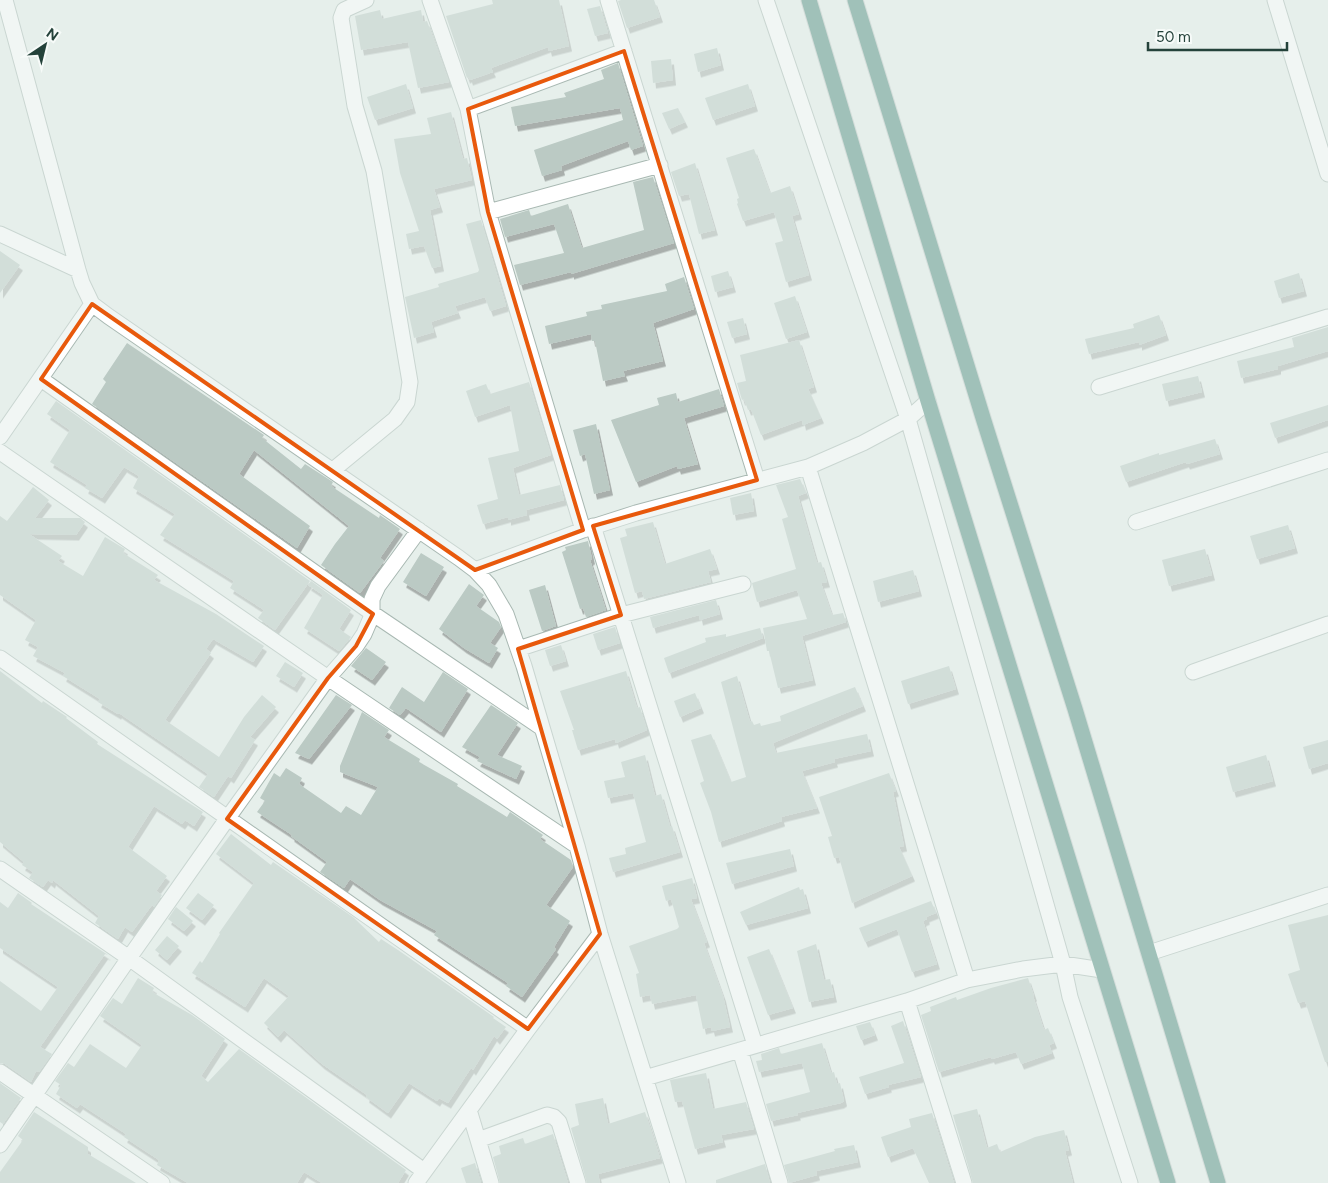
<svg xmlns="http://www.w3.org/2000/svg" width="1328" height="1183" font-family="Figtree,sans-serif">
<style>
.building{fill:#bbcac4;filter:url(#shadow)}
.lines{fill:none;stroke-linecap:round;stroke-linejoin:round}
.minor-casing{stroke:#a8b8b2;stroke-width:17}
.trunk-casing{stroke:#c2cac8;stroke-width:17}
.minor{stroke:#fff;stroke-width:15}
.trunk{stroke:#4c8a7c;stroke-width:15}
.marked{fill:none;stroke:#e8590c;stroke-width:4;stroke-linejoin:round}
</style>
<defs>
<filter id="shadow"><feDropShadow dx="3" dy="5.5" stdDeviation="0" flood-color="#0004"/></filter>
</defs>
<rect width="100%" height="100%" fill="#e6efeb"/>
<path class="building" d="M492,0H559L569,46L549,51L548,47L491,68L493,72L470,80L469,77L467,78L446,16L493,4Z
M621,0H654L660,17L627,28L618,1Z
M600,6L608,33L595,36L587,9Z
M380,10L382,19L421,10L423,22L427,21L449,82L418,88L408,42L361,50L355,16Z
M717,48L721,65L698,72L694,54Z
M671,59L673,80L653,83L651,61Z
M618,63L643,146L631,150L628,141L561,166L562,170L542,176L534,150L623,120L620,108L515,126L511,107L566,97L564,93L604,79L601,70Z
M406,84L413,108L375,120L367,97Z
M748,84L755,106L713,120L705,98Z
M678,108L685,122L669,129L662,113Z
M451,112L463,159L467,158L472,180L434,189L440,207L430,210L441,266L432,268L424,246L409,249L406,234L419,231L400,173L394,139L431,134L427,118Z
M754,149L770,193L790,186L799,214L792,216L809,275L786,282L775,243L783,241L774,212L743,221L737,204L738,203L737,199L739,198L726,158Z
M695,163L715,230L699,234L689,194L679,196L671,172Z
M653,177L674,243L571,274V272L520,285L514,265L564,253L554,224L505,237L500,219L529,210L531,216L568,204L582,248L644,230L633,182Z
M481,220L506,306L490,311L485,297L455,306L458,313L431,322L434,332L414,338L405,297L439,287L438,284L478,272L479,270L466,224Z
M0,251L20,265L0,293Z
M728,271L733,287L715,292L711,276Z
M1299,273L1304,291L1279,298L1274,281Z
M684,277L694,309L653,323L663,361L623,371L625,376L603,381L595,341H592L591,334L549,344L545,326L587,316L586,312L602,309L601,305L667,291L665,284Z
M795,296L807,332L786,339L774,303Z
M1159,315L1166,335L1139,345V342L1089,354L1085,339L1134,328L1133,324Z
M743,318L747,334L732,338L727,322Z
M1328,327V351L1278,366V369L1241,378L1237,361L1294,347L1292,338Z
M799,340L814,387L808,389L821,418L803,425L802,420L761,435L751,409L748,410L744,399L742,400L737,383L746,381L740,355Z
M127,343L264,435L262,438L301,469L305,464L333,482L331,486L379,518L380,515L400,529L380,558L384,561L360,593L321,565L335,544L349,526L254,450L239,474L310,526L297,548L92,404L106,382L103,379Z
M1198,376L1202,392L1166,401L1162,384Z
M529,382L551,455L513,468L519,495L560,485L564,500L526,510L527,515L508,520V517L483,524L477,505L498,499L488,458L519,451L510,405L475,417L466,391L486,384L490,394Z
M719,389L724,406L684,418L698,464L678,469L677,466L636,482L611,420L659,405L657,398L676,393L678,402Z
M56,401L310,581L275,630L258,618L264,610L230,588L234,581L160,535L175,514L133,488L139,476L124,467L102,498L85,488L87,485L50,462L70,430L47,414Z
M1328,405V420L1275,438L1270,423Z
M596,424L610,490L594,494L585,454L580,456L573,430Z
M1215,439L1220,454L1187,464L1186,462L1126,482L1120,466L1159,453V455Z
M800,479L806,493L798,496L817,563L821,562L827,582L821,583L832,615L843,613L846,622L802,636L813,680L778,688L769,651H767L763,628L807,619L797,590L757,602L752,583L796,569L782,519L788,517L776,485Z
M33,487L49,500L35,518H80L85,522L76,535L29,534L62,556L58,561L83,576L105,537L125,549L123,553L158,575L154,580L216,614L264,646L253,662L213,639L206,649L211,653L165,720L219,757L244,717L262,695L276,707L250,737L255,740L231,778L228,776L214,797L199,787L208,774L119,713L118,714L98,702L100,699L63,676L65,673L33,656L38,647L25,640L36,620L0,595V516L7,521Z
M751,493L754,511L733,515L730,498Z
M653,522L665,564L710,549L717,569L708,571L711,582L644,599L642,591L635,593L620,538L627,536L625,529Z
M1288,525L1295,548L1257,559L1250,536Z
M588,541L592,559L590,560L606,610L586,617L583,608L580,609L562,552L566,550L565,547Z
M1205,549L1212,575L1169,586L1162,560Z
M421,553L444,567L426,596L403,582Z
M913,570L919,591L878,602L873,581Z
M311,581L351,610L339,629L351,637L339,651L304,628L323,595L308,585Z
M469,584L484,595L476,606L499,622L501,627L490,643L498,648L489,663L464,648L439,629Z
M545,585L556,626L542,631L529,590Z
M716,600L720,614L700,620L699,615L653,628L650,617Z
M615,627L620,643L598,650L593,634Z
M760,628L763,638L669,673L664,658L706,642L705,638L726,634V637Z
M561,645L566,661L550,666L545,650Z
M366,648L386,662L372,680L351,666Z
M285,662L303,673L294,687L276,676Z
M949,666L956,689L908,704L901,681Z
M0,671L42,703L43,701L67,717L66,718L98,742L97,744L203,812L194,826L185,820L182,824L154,806L128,847L167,876L156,891L162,895L154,907L152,905L132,932L125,927L118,939L95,923L99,916L53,880L52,883L48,880L43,887L29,878L33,872L22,865L24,862L0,842Z
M626,671L637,708L640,707L647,730L616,743L615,739L578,750L572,730H574L560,691Z
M443,672L468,689L441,732L406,708L400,715L389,708L402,687L424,702Z
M737,676L750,722L752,721L754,725L760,723L761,726L781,721L780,716L855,687L863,706L773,743L776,753L867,734L871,751L834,759L835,762L802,771L817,808L781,817L782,821L719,842L711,812L700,783L704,781L691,740L711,734L731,782L746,777L721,682Z
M695,693L701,708L680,717L674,701Z
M336,695L352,705L309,759L295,753Z
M491,705L518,723L497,755L522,766L516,779L477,761L480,757L462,747Z
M362,712L389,730L384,737L420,759L419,762L458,784L457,786L507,817L510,812L543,835L540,839L571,860L573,867L546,905L570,921L554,947L556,949L522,997L506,986L508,983L434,935L437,931L380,900L350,879L344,888L320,872L327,862L291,836L292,835L257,812L265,801L260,798L274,773L280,777L286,768L302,778L299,784L341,813L346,806L361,815L378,787L340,772V766Z
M1328,740V763L1309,769L1303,747Z
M645,755L655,796L661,794L670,826H672L680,852L613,872L609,858L626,854L625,848L646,842L633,793L608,798L604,781L625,777L621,762Z
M1266,755L1273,781L1233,792L1226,767Z
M889,773L896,791L893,792L904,846L899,847L912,876L852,903L839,857L834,858L828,837L832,836L819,797Z
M231,834L271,865L273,862L353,917L379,942L381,939L398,950L494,1017L493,1018L506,1027L497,1039L494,1036L473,1070L471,1068L448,1103L439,1098L437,1101L409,1083L388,1113L366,1097L367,1095L322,1064L284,1030L278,1037L264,1023L289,996L264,978L245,1007L192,973L200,961L202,963L220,934L219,933L254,883L216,854Z
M790,849L794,866L732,884L726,863Z
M692,878L697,898L691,899L707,942L704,943L723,996L730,1027L712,1031L711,1027L703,1029L696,995L652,1004L650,995L640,997L636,974L639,973L629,946L677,929L679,927L671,899L666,901L662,886Z
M799,887L800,890L803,889L808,908L746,925L740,912Z
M18,893L32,903L31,904L108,955L105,954L40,1047L52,1054L39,1072L36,1071L31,1082L5,1064L0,1063V981L41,1011L58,987L0,948V902L8,908Z
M198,893L214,905L202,920L186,908Z
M931,901L936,913L926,917L927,919L923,921L937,964L912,972L897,929L865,942L859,928Z
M176,907L193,921L184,931L168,919Z
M1328,915V1062H1325L1305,1001L1298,1003L1288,974L1300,970L1288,925Z
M167,936L179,946L167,960L155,950Z
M816,944L824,980L830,979L834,997L809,1002L797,951Z
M769,949L793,1008L768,1015L747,957Z
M138,978L154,988L152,992L192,1015L225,1039L201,1076L208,1082L239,1049L406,1170L398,1183H322L304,1172L297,1183H188L157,1165L159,1160L124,1137L126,1134L80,1104L77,1108L56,1094L61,1085L55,1081L68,1063L74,1067L90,1044L126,1068L142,1045L100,1016L113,998L122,1004Z
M1028,978L1034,996H1033L1044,1030L1048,1028L1054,1043L1049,1045L1052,1053L1021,1064L1016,1052L992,1059L991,1057L939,1072L921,1015L931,1011L930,1007L956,997L957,1000L991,988Z
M903,1021L921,1077L888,1085L889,1087L865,1094L859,1077L904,1063L891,1026Z
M870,1022L875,1035L861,1040L856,1026Z
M822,1043L831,1073L834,1072L837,1084L840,1083L844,1101L841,1103L797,1113L798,1115L771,1121L766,1104L810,1092L802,1063L759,1072L756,1061L762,1060L761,1054L779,1048L781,1054Z
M706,1073L713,1109L746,1102L754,1129L721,1135L723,1142L695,1149L682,1101L675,1102L670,1080Z
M0,1083L21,1098L3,1124L0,1122Z
M603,1098L608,1124L645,1112L660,1158L598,1174L600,1183H587L571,1128L579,1125L575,1104Z
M977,1109L987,1148L997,1144L1000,1152L1035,1137L1064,1130L1069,1150L1065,1151L1073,1183H973L953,1115Z
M34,1112L88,1147V1154L136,1183H0V1172L23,1140L18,1136Z
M932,1113L954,1183H929L913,1148L888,1157L881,1137L911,1127L909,1119Z
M553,1134L568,1183H500L493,1157L501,1154L499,1146L523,1138L525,1144Z
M854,1145L858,1162L816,1171L817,1175L789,1183L784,1165L835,1151L834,1149Z
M475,1163L481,1183H466L461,1168Z
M765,1164L770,1183H716V1180Z"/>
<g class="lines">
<defs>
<path id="minor" d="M5,0L78,270L82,283L92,304L108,316L459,558L475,570L489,585L506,614L524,666L577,846L600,934L678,1183
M430,0L468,109L488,212L583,530
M608,0L757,480
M766,0L908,419L1063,964L1102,970
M1275,0L1328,174
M468,109L624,51
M488,212L660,165
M0,234L78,270
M41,379L372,613L542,728
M1099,387L1328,317
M0,437L92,304
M0,452L328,678L577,846
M808,467L863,443L908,419L928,401
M333,470L395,419L407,402L410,382L374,171L355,106L341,18L344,10L366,0
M1136,522L1328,460
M593,526L755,1045
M475,570L583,530L636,513L808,467L967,980L907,1001
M518,649L621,615L743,584
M0,658L528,1029
M1193,672L1328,624
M0,869L129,958L424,1171
M1149,953L1328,895
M967,980L1023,969L1063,964L1070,997L1130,1183
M740,1050L780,1183
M0,1072L162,1183
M645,1078L907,1001L964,1183
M469,1110L491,1183
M478,1140L547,1115L554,1117L559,1122L578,1183
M0,1145L129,958L227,819L328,678L356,646L364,634L370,620L372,613V599L378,586L419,530
M416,1183L528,1029L600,934"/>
<path id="trunk" d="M809,0L928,401L1168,1183
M855,0L984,421L1075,709L1218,1183"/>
</defs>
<use href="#minor" class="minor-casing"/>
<use href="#trunk" class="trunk-casing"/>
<use href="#minor" class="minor"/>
<use href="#trunk" class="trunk"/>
</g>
<path d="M0 0H1328V1183H0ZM624,51L757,480L593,526L621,615L518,649L600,934L528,1029L227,819L328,678L356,646L373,614L41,379L92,304L475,570L583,530L488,212L468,109Z" fill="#e6efeb" fill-opacity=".55" fill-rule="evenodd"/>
<path class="marked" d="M624,51L757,480L593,526L621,615L518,649L600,934L528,1029L227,819L328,678L356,646L373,614L41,379L92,304L475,570L583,530L488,212L468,109Z"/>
<g transform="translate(45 45) rotate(35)" stroke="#f7fbf9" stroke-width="4" paint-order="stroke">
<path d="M0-4L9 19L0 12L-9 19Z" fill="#24423a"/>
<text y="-8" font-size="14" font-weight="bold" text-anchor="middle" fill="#24423a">N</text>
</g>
<path d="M1148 42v8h139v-8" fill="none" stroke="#24423a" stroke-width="2.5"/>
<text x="1156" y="42" font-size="15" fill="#24423a" stroke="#f7fbf9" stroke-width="4" paint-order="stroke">50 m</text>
</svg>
